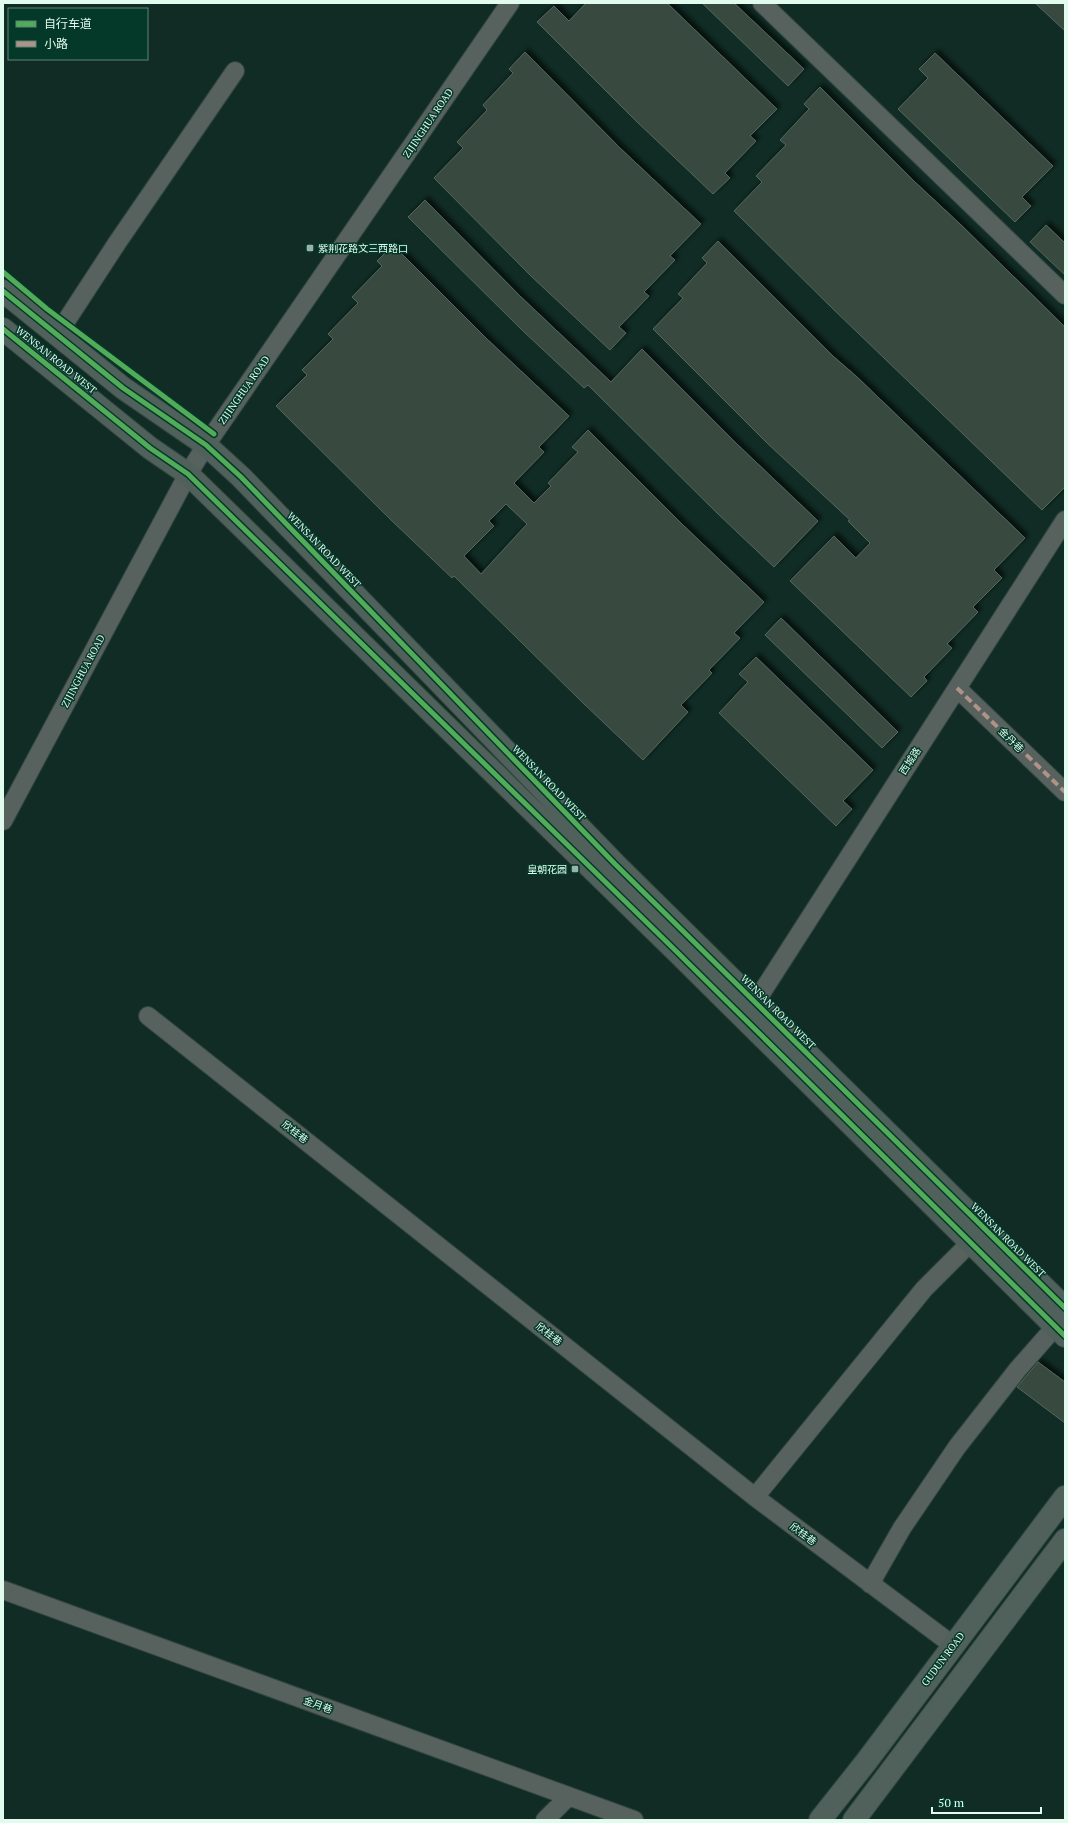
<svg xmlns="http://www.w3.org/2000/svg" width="1068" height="1823" font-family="'PT Serif','Noto Sans SC',serif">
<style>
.building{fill:#374a41;stroke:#54675e;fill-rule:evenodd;filter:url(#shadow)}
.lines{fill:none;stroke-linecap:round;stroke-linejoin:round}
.minor-casing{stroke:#304640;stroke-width:20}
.major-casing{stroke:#304640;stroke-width:24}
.minor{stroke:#57615d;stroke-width:18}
.major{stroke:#50615b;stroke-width:22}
.quiet{stroke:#af9288;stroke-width:4;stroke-dasharray:8 4;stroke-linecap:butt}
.cycleway-casing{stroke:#043828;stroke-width:8}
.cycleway{stroke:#51ab58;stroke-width:5}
.poi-dot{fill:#98b3a8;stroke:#043828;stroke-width:1.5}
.labels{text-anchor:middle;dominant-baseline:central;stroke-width:3;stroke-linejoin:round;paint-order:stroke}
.street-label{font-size:10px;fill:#e2fbef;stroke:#043828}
.poi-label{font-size:10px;fill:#e2fbef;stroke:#043828;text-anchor:start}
</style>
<defs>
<filter id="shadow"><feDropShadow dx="3.5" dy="-3.5" stdDeviation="2" flood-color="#0009"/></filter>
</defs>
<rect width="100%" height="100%" fill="#102c24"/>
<path class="building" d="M586,3H667L777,109L750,136L756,141L725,173L730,178L713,194L635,120L537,22L554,6L569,21Z
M702,3H734L804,69L788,86Z
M1035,3H1065V31Z
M525,52L620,148L701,224L670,256L675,260L644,292L649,296L619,327L626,333L610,350L531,276L434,178L463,148L457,142L487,110L483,105L513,73L509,69Z
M935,53L1053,166L1022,197L1031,206L1015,222L898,109L928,78L919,69Z
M820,87L916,183L958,222L1065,327V487L1042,510L832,308L734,211L762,182L756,176L786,145L780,140L809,109L804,104Z
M425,200L520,296L611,382L642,349L738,445L818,521L774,567L717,513L588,385L584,388L523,331L408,217Z
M1046,225L1065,243V275L1030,242Z
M718,241L834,357L856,376L1025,538L994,570L1002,578L973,607L978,612L947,644L952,648L924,677L927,681L911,697L790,581L834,536L856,558L870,543L848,521L850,520L767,443L653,329L683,298L678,294L707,263L702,258Z
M393,245L488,340L569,416L539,447L544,452L514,483L534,503L551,486L548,483L578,452L572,447L588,430L684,526L764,602L734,633L740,638L709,670L712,673L681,705L688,712L643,760L582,702L454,576L452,578L391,520L276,406L307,375L302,370L333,339L328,334L358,303L352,297L382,266L377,261ZM506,504L527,524L481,574L464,556L494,526L489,521Z
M781,618L898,732L882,748L765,635Z
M756,657L873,770L843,801L852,809L836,826L719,713L748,682L739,674Z
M1038,1362L1065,1382V1423L1017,1387Z"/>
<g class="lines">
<defs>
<path id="minor" d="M762,3L1065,295
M57,335L117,243L235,71
M957,688L1065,792
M3,821L188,474L206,445L510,3
M755,1003L1065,520
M148,1016L755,1497L954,1646
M755,1497L924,1289L970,1243
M870,1584L902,1528L957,1447L1018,1369L1055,1327
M3,1590L634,1820
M545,1820L568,1797"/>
<path id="major" d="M3,291L123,388L206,445L241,477L615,864L1065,1308
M3,329L150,448L188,474L676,951L1065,1336
M820,1820L866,1762L1065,1497
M854,1820L1065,1540"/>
</defs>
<use href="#minor" class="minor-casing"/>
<use href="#major" class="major-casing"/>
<use href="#minor" class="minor"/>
<use href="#major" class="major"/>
<path class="quiet" d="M957,688L1065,792"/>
<defs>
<path id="cycleway" d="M3,272L47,309L214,434
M3,291L123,388L206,445L241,477L615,864L1065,1308
M3,329L150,448L188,474L676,951L1065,1336"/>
</defs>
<use href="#cycleway" class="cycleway-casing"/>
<use href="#cycleway" class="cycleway"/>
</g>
<g class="poi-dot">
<rect x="306" y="244" width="8" height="8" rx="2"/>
<rect x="571" y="865" width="8" height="8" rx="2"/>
</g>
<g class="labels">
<g class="street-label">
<text transform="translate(428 123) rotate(-56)">ZIJINGHUA ROAD</text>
<text transform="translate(56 360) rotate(39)">WENSAN ROAD WEST</text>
<text transform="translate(244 390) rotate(-55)">ZIJINGHUA ROAD</text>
<text transform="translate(324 550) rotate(46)">WENSAN ROAD WEST</text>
<text transform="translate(83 671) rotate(-62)">ZIJINGHUA ROAD</text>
<text transform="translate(1011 740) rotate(44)">金丹巷</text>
<text transform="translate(910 761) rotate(-57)">西城路</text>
<text transform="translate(549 783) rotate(46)">WENSAN ROAD WEST</text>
<text transform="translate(778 1012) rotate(45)">WENSAN ROAD WEST</text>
<text transform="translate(295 1132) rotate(38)">欣桂巷</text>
<text transform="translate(1008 1240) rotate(45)">WENSAN ROAD WEST</text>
<text transform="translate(549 1334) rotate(38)">欣桂巷</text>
<text transform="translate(803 1534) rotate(37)">欣桂巷</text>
<text transform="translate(943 1659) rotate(-53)">GUDUN ROAD</text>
<text transform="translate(318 1705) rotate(20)">金月巷</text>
</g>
<g class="poi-label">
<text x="318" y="248">紫荆花路文三西路口</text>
<text x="567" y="869" text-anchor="end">皇朝花园</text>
</g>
</g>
<rect width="1068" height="1823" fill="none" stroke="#e2fbef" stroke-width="8"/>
<rect x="8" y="8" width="140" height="52" fill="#043828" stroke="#5d8678"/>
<rect x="16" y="21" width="20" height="6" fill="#51ab58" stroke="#5d8678"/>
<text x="44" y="28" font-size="12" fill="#e2fbef">自行车道</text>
<rect x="16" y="41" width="20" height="6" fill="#af9288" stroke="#5d8678"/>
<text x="44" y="48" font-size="12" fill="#e2fbef">小路</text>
<path d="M932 1807v6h109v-6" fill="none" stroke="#e2fbef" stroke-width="2"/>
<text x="938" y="1807" font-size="12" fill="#e2fbef" stroke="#043828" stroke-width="3" paint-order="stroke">50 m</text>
</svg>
